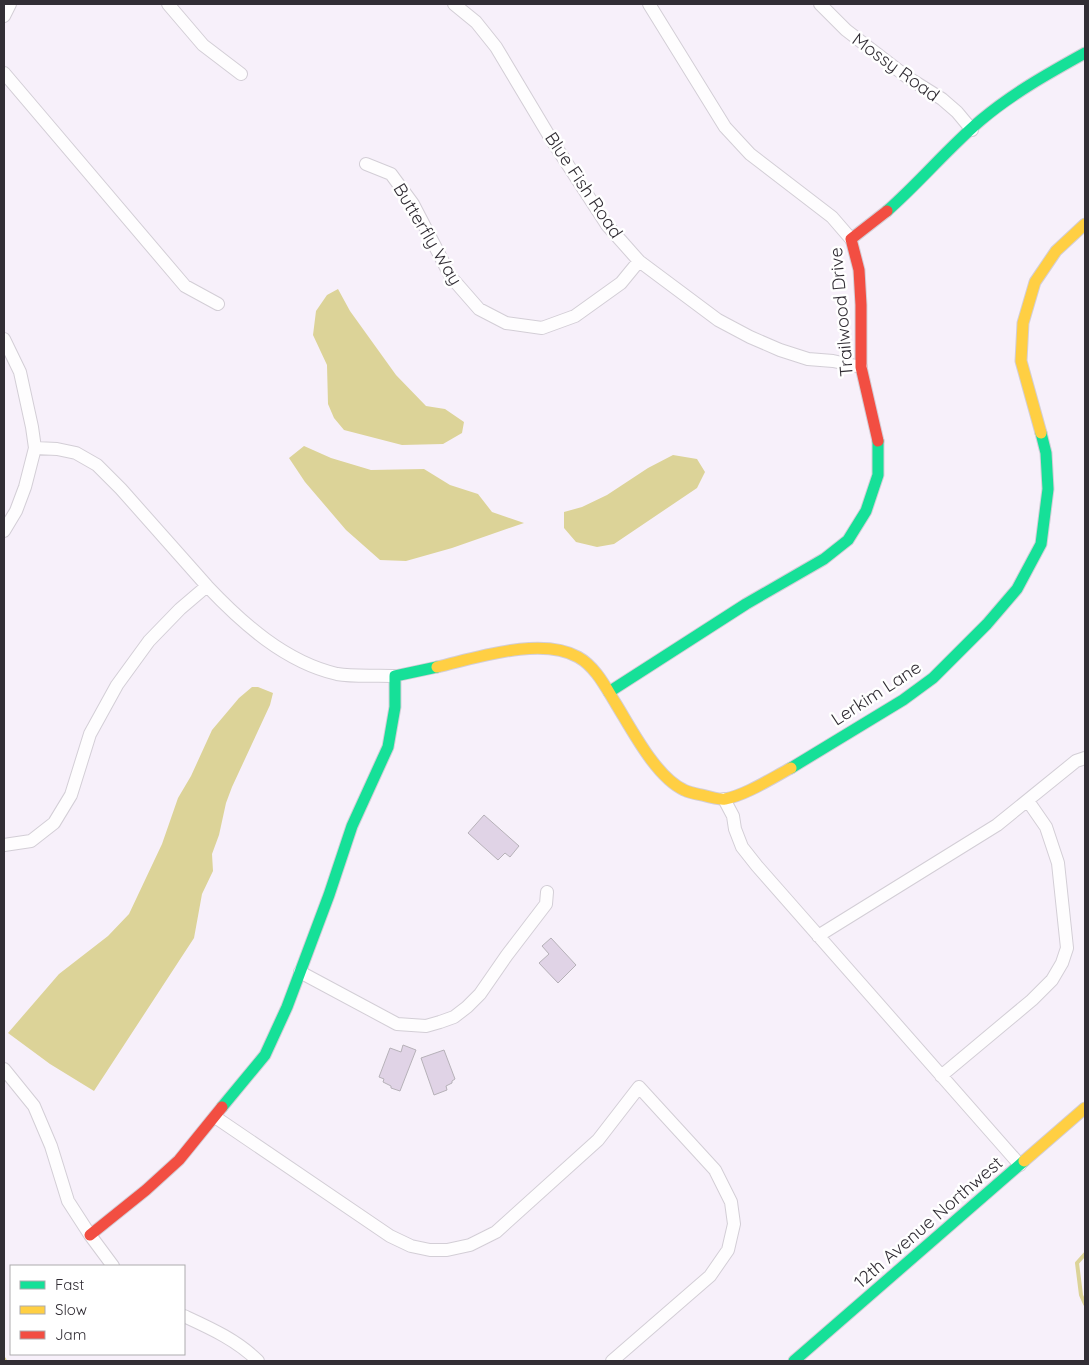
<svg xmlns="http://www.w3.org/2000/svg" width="1089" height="1365" font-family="Quicksand,sans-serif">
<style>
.water{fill:#dcd398}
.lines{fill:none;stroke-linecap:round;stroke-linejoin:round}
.stream{stroke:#dcd398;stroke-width:4}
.building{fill:#e0d3e6;stroke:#b6b1b8}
.street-casing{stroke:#d3ced6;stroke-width:14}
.fast-casing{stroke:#d3ced6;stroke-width:13}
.slow-casing{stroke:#d3ced6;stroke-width:13}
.jam-casing{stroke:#d3ced6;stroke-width:13}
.street{stroke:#fefdfe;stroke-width:12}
.fast{stroke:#16e098;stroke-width:11}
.slow{stroke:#ffcf43;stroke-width:11}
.jam{stroke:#f24e42;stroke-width:11}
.labels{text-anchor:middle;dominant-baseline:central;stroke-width:5;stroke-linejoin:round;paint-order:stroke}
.street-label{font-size:18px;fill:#322e35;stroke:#fff}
</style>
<rect width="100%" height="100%" fill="#f7f0fa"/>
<path class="water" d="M338,289L350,311L396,375L426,406L445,409L464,422L462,433L443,444L402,445L344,430L334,418L328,404L327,365L313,335L316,311L327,295Z
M304,446L331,458L371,470L424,469L450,485L478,494L492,512L524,523L452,548L406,561L380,560L346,530L305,482L289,458Z
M673,455L697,459L705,472L697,488L614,544L597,547L576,542L564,528V512L582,507L607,495L648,468Z
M252,687H258L273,693L270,705L232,787L226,803L219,835L212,854L213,871L202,894L194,938L94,1091L50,1064L8,1033L59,974L108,936L129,914L162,844L178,798L191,776L212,730L239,698Z"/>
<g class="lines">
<path class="stream" d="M1085,1254L1077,1263L1081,1295L1085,1304
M4,1359L5,1361"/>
</g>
<path class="building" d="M484,815L519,846L510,857L505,853L498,860L468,833Z
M551,938L576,965L558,983L539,963L549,954L542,946Z
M403,1045L416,1050L400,1091L391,1088V1086L383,1082L384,1079L379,1077L390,1048L401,1052Z
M444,1050L455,1079L452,1081V1083L446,1086L447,1090L434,1095L421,1058Z"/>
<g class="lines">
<defs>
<path id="street" d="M168,4L203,45L241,74
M454,4L476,22L496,47L551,139L607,225L639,261L718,320L750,337L780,350L808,359L833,361L861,367
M649,4L725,127L750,154L832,217L851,239
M820,4L846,30L907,77L942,99L957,112L972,130
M4,16L10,4
M4,73L185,286L218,304
M366,164L391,174L413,204L451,277L479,309L506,323L542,328L575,316L621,283L639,261
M4,339L20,372L32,427L35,448L25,487L16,511L4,531
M35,448L57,449L76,453L97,465L121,489L207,586
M724,799L733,816L735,829L742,847L757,866L1020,1165
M4,845L31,841L54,823L71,795L90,734L117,685L149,641L180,609L207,586C242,623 285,662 337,674C354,677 377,675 395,676
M818,936L997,825L1076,761L1085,758
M300,972L397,1024L426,1026L440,1022L454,1017L467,1007L480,994L507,955L546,904L547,892
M4,1069L34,1106L51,1146L68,1201L90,1235L113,1266
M941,1076L1032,1000L1052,980L1062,963L1067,948L1058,863L1046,827L1028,801
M215,1117L390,1236L411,1246L430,1250H447L470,1245L496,1232L598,1140L639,1087L715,1170L731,1202L734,1224L728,1250L710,1276L612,1361
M184,1316C210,1328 237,1340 258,1361"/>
<path id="fast" d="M887,211C920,182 948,148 981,120C1013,93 1049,73 1085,53
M609,692L746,604L824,559L848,540L866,511L878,475V441
M791,768L903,700L933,678L987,624L1017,589L1041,544L1048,489L1046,453L1041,433
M222,1107L265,1055L287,1007L329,895L352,826L388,747L395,707V676L437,667
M794,1361L1024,1161"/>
<path id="slow" d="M1041,433L1021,361L1023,323L1035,282L1056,251L1085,224
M437,667C476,658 541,636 578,657C596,667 606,688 616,704C632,730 656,777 684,790C690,793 697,794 702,795C709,797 719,800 725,799C746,795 772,778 791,768
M1024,1161L1085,1108"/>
<path id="jam" d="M878,441L861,367V305L859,270L851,239L887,211
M90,1235L146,1190L179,1160L222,1107"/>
</defs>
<use href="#street" class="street-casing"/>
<use href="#fast" class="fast-casing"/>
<use href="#slow" class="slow-casing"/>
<use href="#jam" class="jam-casing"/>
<use href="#street" class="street"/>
<use href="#fast" class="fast"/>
<use href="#slow" class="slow"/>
<use href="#jam" class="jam"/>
</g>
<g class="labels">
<g class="street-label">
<text transform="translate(896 67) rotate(36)">Mossy Road</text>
<text transform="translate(584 185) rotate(56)">Blue Fish Road</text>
<text transform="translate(428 234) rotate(59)">Butterfly Way</text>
<text transform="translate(841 312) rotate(-95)">Trailwood Drive</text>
<text transform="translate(876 693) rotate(-33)">Lerkim Lane</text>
<text transform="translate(928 1222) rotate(-41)">12th Avenue Northwest</text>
</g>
</g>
<rect width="1089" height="1365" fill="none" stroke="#322e35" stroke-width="10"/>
<rect x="10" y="1265" width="175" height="90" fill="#ffffff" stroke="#adabae"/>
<rect x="20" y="1281" width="25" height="8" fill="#16e098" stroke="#adabae"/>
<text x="55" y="1290" font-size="15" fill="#322e35">Fast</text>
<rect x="20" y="1306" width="25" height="8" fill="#ffcf43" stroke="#adabae"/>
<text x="55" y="1315" font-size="15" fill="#322e35">Slow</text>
<rect x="20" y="1331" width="25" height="8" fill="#f24e42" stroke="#adabae"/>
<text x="55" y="1340" font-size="15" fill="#322e35">Jam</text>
</svg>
